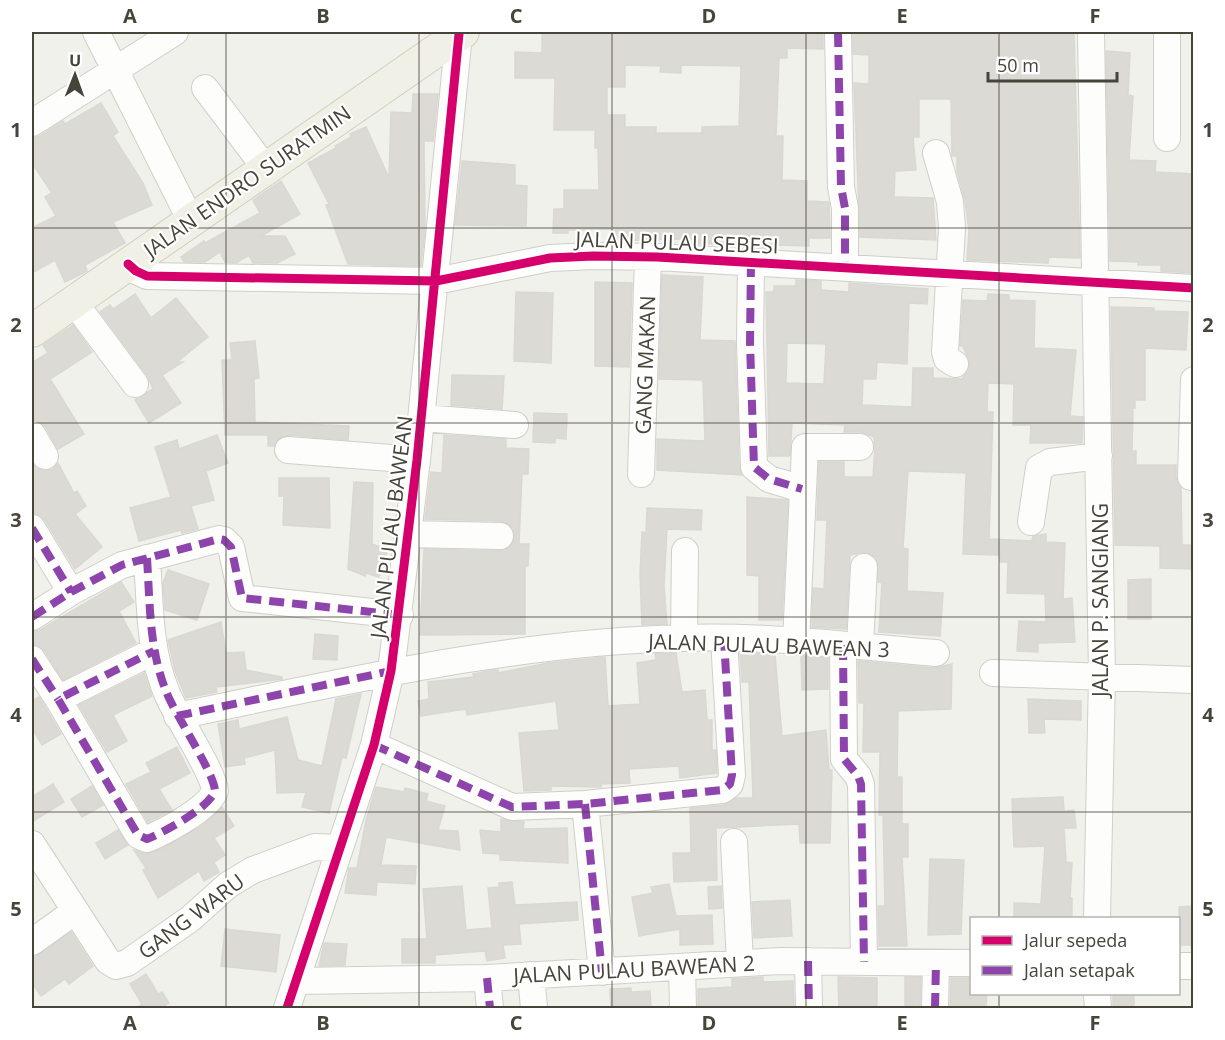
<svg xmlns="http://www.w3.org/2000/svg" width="1225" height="1040" font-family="'Open Sans',sans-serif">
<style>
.building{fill:#dbdad5;stroke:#d9d8d2;stroke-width:1.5;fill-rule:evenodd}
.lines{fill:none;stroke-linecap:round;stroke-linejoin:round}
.minor-casing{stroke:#cfcfca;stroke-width:28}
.major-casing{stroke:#d2d0bc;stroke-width:34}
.minor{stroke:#fdfdfc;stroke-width:26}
.major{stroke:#f0f0e6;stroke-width:32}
.quiet{stroke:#8e44ad;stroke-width:8;stroke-dasharray:15 8;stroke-linecap:butt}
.cycleway-casing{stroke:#fff;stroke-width:13}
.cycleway{stroke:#d6006c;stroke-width:9}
.grid{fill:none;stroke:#474439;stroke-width:1.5;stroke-opacity:0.55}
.labels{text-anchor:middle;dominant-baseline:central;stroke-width:4.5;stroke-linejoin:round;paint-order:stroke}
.street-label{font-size:21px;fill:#474439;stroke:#fff}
.neatline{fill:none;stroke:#474439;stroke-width:2}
.grid-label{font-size:20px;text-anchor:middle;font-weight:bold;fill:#474439}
</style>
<rect width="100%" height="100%" fill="#f1f1ec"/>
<path class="building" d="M542,32H823V49L787,48V58H779L776,136H783L782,180L807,181V201L829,202L830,238H809V246L777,245V249L731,246V244H687V239L611,241V229L568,230V233H553L554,209H564V190H599L598,148H595V130H554L555,78H515V52L542,53ZM625,65L661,66L660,72L681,73V65L741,66L739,126L702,127V133H656V127H625V115H607V87H625Z
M853,32H1074L1080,258L1049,257L1048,263L967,260L969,231L965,201L957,171V156H952L951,99H919V137H913L916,170L895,171L894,197L933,198L936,240L860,237L854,83L869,84V55L853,54Z
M1106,51L1130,53L1128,95L1133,96L1129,160L1156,161L1155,172L1194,174V273L1161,271V265H1138V262L1110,261Z
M413,94H438L433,141H424L425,229L421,266L348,264L326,205L329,204L308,163L336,148L335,146L351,137L350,134L366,127L389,178L391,112L412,113Z
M101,103L118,132L113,136L143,183L152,205L113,222L125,243L85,265L87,271L65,282L55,260L32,273V228L56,216L45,197L52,193L32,163V138L40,136L63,121L65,124Z
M462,161L515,165V185L527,186L526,226L455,225Z
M281,181L300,214L261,236H285L295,254L277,263H253L249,255L236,263L225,262L220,252L205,262H184L181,257L204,241L205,243L260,213L253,200Z
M662,275L703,277L700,340L735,341L739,467L742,475L657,470V439L705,441L703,380L659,379Z
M796,280L821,281V290L849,292V283L928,289L927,304L909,303L907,364L877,362L876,379H863L862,405L912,407L913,368H933V378L962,379L970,364L963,346H960L963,300L987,301L988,294L1009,295V300L1035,301L1034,348L1076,350L1070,416L1083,417L1082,443H1030L1031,425H1013L1014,384L988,383L987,412H993L989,539L1032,541L1033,536L1046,534V542L1065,543L1063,599L1072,598L1075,642L1038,643V652L1017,651L1019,621L1046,622L1045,594L1007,593L1008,562H1000V555L963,554L966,473L908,471L903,548L908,549L907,591L943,593L940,636L879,632L882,583L878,582L876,557L865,552L850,555L846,629L812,627L813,588L824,589L827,520H817L819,462H844V477H873L875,446L874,437L861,432H844L845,425L792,423L790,456H769L766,292H774V286H796ZM787,343L826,344L824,384L786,383Z
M595,282L632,283L629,367L595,366Z
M516,292L553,293L551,363L514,361Z
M135,294L151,318L176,298L208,337L177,362H183L162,375L181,403L149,423L135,400L153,389L147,375L100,312L110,305L113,309Z
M1111,307L1154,308V311L1188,312L1186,350L1145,348V400H1135V408H1133L1132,451H1136V465H1176V477L1181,488L1182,545H1193V569L1160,568V546L1115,545Z
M73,325L92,352L50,379L84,434L58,449L45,426L32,419V363L48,353L43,345Z
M255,341L259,378L254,379L255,422L349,426L348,440L289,435L281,437L274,446H268V435H225L222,360H232L230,343Z
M452,375L504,376L502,409L451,405Z
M534,413L567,414L566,439L555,438V443L533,442Z
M217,435L228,463L206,471L214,500L191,506L198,529L182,533L181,530L139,541L130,508L171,497L155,447L177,440L179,449Z
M444,435L506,439V448L529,449L528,474H522L519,544H529L528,566H525V634L420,635L424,549L500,551L512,544L515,537L513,528L501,521L425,519L431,472L442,473Z
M32,463L37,469L45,471L53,469L58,463L74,493L77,491L86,506L75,514L102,547L75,569L45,520L32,513Z
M279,478H329L330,528L283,525L284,496H279Z
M354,482L373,483L372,544L388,550L379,577L366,573L365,576L348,569Z
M747,497L788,500L782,620H759V576L747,575Z
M647,508L702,510L701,530L667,529L664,586L667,624L642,625L640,574L642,532L646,533Z
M168,570L209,584L197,620L165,610L163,583Z
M1151,579V619H1128V580Z
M121,582L134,602L119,611L136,643L63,680L45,651L32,644V632L40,630Z
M221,622L226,653L244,652L246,670L282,677V679L216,687L217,692L186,698L175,671L168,640Z
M315,634L338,636L337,660L313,659Z
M676,653L682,692L705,690L707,720H712V750H716L717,773L680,778L679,766L629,769L630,783L601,784V787L551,786V790L524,791L519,733L559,730L556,701L467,715L466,709L421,716L418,701L429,699L428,682L474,677L473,674L493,670H498V673L548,663L605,657L608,706L640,704L637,663L656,660L655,654Z
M740,653L775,655L782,736L826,730L829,770H832L830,843H800L799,824L716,828L717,880L674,882L673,853H691L690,808L724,805L736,798H753L749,682H742Z
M801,656L828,658V689L802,690Z
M858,661L935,668L952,664L951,709L898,711L897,777H902V824H908V857H902L907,946H879L878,906H885L883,815H879L880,752H863L864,703H859Z
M144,673L152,696L113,715L127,741L107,752L79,705Z
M361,694L346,758L342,757L329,813L302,807L306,792L277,793L275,750L244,758L245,764L225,767L218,724L238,720L239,729L287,717L298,760L322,766L336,699Z
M39,697L61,734L42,745L32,728V701Z
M1028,699L1081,701V720L1044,719L1045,733H1029Z
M177,747L190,773L159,789L172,810L148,822L126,784L151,772L146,763Z
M53,784L64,802L32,822V797Z
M92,786L103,805L82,817L71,799Z
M376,787L404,792L405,788L428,794L426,801L445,806L438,830L458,831L460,850L386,837L381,865L416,866L415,884L377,882L376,895L345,893L349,868H357L366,820Z
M1063,797L1064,811L1074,810L1076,828H1064L1066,862L1072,863L1070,898H1072V918H1014V903L1041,904L1045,846L1014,847L1012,799Z
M222,807L234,826L214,838L225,855L214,862L219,872L204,881L199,871L158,898L143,870L146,868L134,850L147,854L161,849L203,825Z
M501,819L524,822L523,829L567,828L568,863L500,860V854L483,853L480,830L501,832Z
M118,830L128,845L105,859L96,843Z
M930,859L964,860L961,934L928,935Z
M512,882L515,905L577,902L578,920L519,924L521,944L503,945L505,958L487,961L485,951L435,955V963H402V939H427L423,889L462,886L466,930L492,928L488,888L499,887V883Z
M669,884L676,916L712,915L713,944L680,945V929L639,936L632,897L653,893L651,887Z
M721,886L722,908L709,909L708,887Z
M790,900L792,936L754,938L752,902Z
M1194,906V945H1179V907Z
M225,929L280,935L276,972L221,966Z
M71,932L93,966L69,984L65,979L41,996L32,983V959Z
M324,943L347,944L345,965L319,966Z
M146,974L158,994L162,992L169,1003L164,1006L166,1008H136L142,1004L130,984Z
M763,977V982L793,981L794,1008H698V989L732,987V979Z
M838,977L877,978V1008H839Z
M905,977H921L920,1007H905Z
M951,978H972V993H987L986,1008H950Z
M631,988V992L650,991L651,1008H611L610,989Z
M1113,993H1134V1008H1113Z"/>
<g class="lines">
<defs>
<path id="minor" d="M96,32L191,221
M838,32L841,187L845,208V267
M1091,32L1102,676L1097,918
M1167,32V138
M205,88L266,169
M32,123L175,32
M936,153L950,202L952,228L945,352L947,359L955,364
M751,262L750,342L754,467L769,479L802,489
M128,264L136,271L147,276L436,281L550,258L593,256L657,257L1194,288
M74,302L135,384
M421,418L515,425
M32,434L45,456
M288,450L417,460
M641,474L648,257
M1191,477L1194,380
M1031,522L1039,468L1050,462L1099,456
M32,528L71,592
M409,534L500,536
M147,558C150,603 149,649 166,691C175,715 214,772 215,791C208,809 164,832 147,839L138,835L58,699L154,651
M32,617L71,592L122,565L219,539L224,540L231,547L242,598L400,615
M684,637L685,551
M796,642L805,447H860
M843,645L844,759L858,776L861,784L864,962
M860,646L864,567
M32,659L58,699
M993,673L1194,680
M177,716C344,682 511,642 682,638C766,635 852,646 936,653
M374,745L512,807L585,804L722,790L730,784L732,775L724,639
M585,804L602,972
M734,842L740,963
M32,844L108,961L116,966L127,963L190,919L228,885L253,870L315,847L339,848
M32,942L74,912
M808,961L809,1008
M1178,966H1194
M682,967L683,1008
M531,975L534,1008
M487,978L490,1008
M296,981L487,978L781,961L972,963
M1097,994L1098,1008
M287,1008L374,745L391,671L417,460L459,34
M935,1008L936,963"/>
<path id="major" d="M32,331L463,32"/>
</defs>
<use href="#minor" class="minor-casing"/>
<use href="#major" class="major-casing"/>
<use href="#minor" class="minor"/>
<use href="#major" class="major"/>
<path class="quiet" d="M838,32L841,187L845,208V267
M751,262L750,342L754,467L769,479L802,489
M32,528L71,592
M147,558C150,603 149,649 166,691C175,715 214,772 215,791C208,809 164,832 147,839L138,835L58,699L154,651
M32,617L71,592L122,565L219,539L224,540L231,547L242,598L400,615
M843,645L844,759L858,776L861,784L864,962
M32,659L58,699
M177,716L391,671
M374,745L512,807L585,804L722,790L730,784L732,775L724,639
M585,804L602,972
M808,961L809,1008
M487,978L490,1008
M935,1008L936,963"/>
<defs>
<path id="cycleway" d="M128,264L136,271L147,276L436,281L550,258L593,256L657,257L1194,288
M287,1008L374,745L391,671L417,460L459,34"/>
</defs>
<use href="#cycleway" class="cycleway-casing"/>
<use href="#cycleway" class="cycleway"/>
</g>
<path class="grid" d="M226,32V1008M419,32V1008M612,32V1008M806,32V1008M999,32V918M32,228H1194M32,423H1194M32,617H1194M32,812H1194M999,994V1008"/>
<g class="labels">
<g class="street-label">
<text transform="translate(247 181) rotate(-35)">JALAN ENDRO SURATMIN</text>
<text transform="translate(677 242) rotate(2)">JALAN PULAU SEBESI</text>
<text transform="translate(645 365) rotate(-88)">GANG MAKAN</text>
<text transform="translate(391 527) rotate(-83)">JALAN PULAU BAWEAN</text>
<text transform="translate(1100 600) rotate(-90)">JALAN P. SANGIANG</text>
<text transform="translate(769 645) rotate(2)">JALAN PULAU BAWEAN 3</text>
<text transform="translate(191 916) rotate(-37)">GANG WARU</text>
<text transform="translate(634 969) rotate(-3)">JALAN PULAU BAWEAN 2</text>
</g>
</g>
<rect width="1225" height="1040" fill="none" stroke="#ffffff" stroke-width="66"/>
<rect x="970" y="917" width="210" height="78" fill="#ffffff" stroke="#b5b4b0" stroke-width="1.5"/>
<rect x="982" y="936" width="30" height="9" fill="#d6006c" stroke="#b5b4b0" stroke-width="1.5"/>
<text x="1024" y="947" font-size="18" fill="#474439">Jalur sepeda</text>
<rect x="982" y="966" width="30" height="9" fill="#8e44ad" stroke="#b5b4b0" stroke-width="1.5"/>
<text x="1024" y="977" font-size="18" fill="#474439">Jalan setapak</text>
<g transform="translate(75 75) rotate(1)" stroke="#ffffff" stroke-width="4.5" paint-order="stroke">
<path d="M0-4.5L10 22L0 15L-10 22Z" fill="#474439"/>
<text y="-9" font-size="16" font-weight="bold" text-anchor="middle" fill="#474439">U</text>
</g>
<path d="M988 72v9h129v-9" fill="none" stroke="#474439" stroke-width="3"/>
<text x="997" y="72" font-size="18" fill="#474439" stroke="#ffffff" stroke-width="4.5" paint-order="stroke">50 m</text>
<rect x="33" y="33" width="1159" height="974" class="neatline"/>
<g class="grid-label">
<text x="130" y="23">A</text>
<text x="323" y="23">B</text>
<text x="516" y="23">C</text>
<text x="709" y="23">D</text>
<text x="902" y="23">E</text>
<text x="1095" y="23">F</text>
<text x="16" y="137">1</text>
<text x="1208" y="137">1</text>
<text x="16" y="332">2</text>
<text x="1208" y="332">2</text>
<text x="16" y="527">3</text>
<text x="1208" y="527">3</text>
<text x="16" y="722">4</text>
<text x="1208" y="722">4</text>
<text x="16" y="916">5</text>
<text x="1208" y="916">5</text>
<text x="130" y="1030">A</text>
<text x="323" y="1030">B</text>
<text x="516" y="1030">C</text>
<text x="709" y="1030">D</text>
<text x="902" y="1030">E</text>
<text x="1095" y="1030">F</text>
</g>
</svg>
